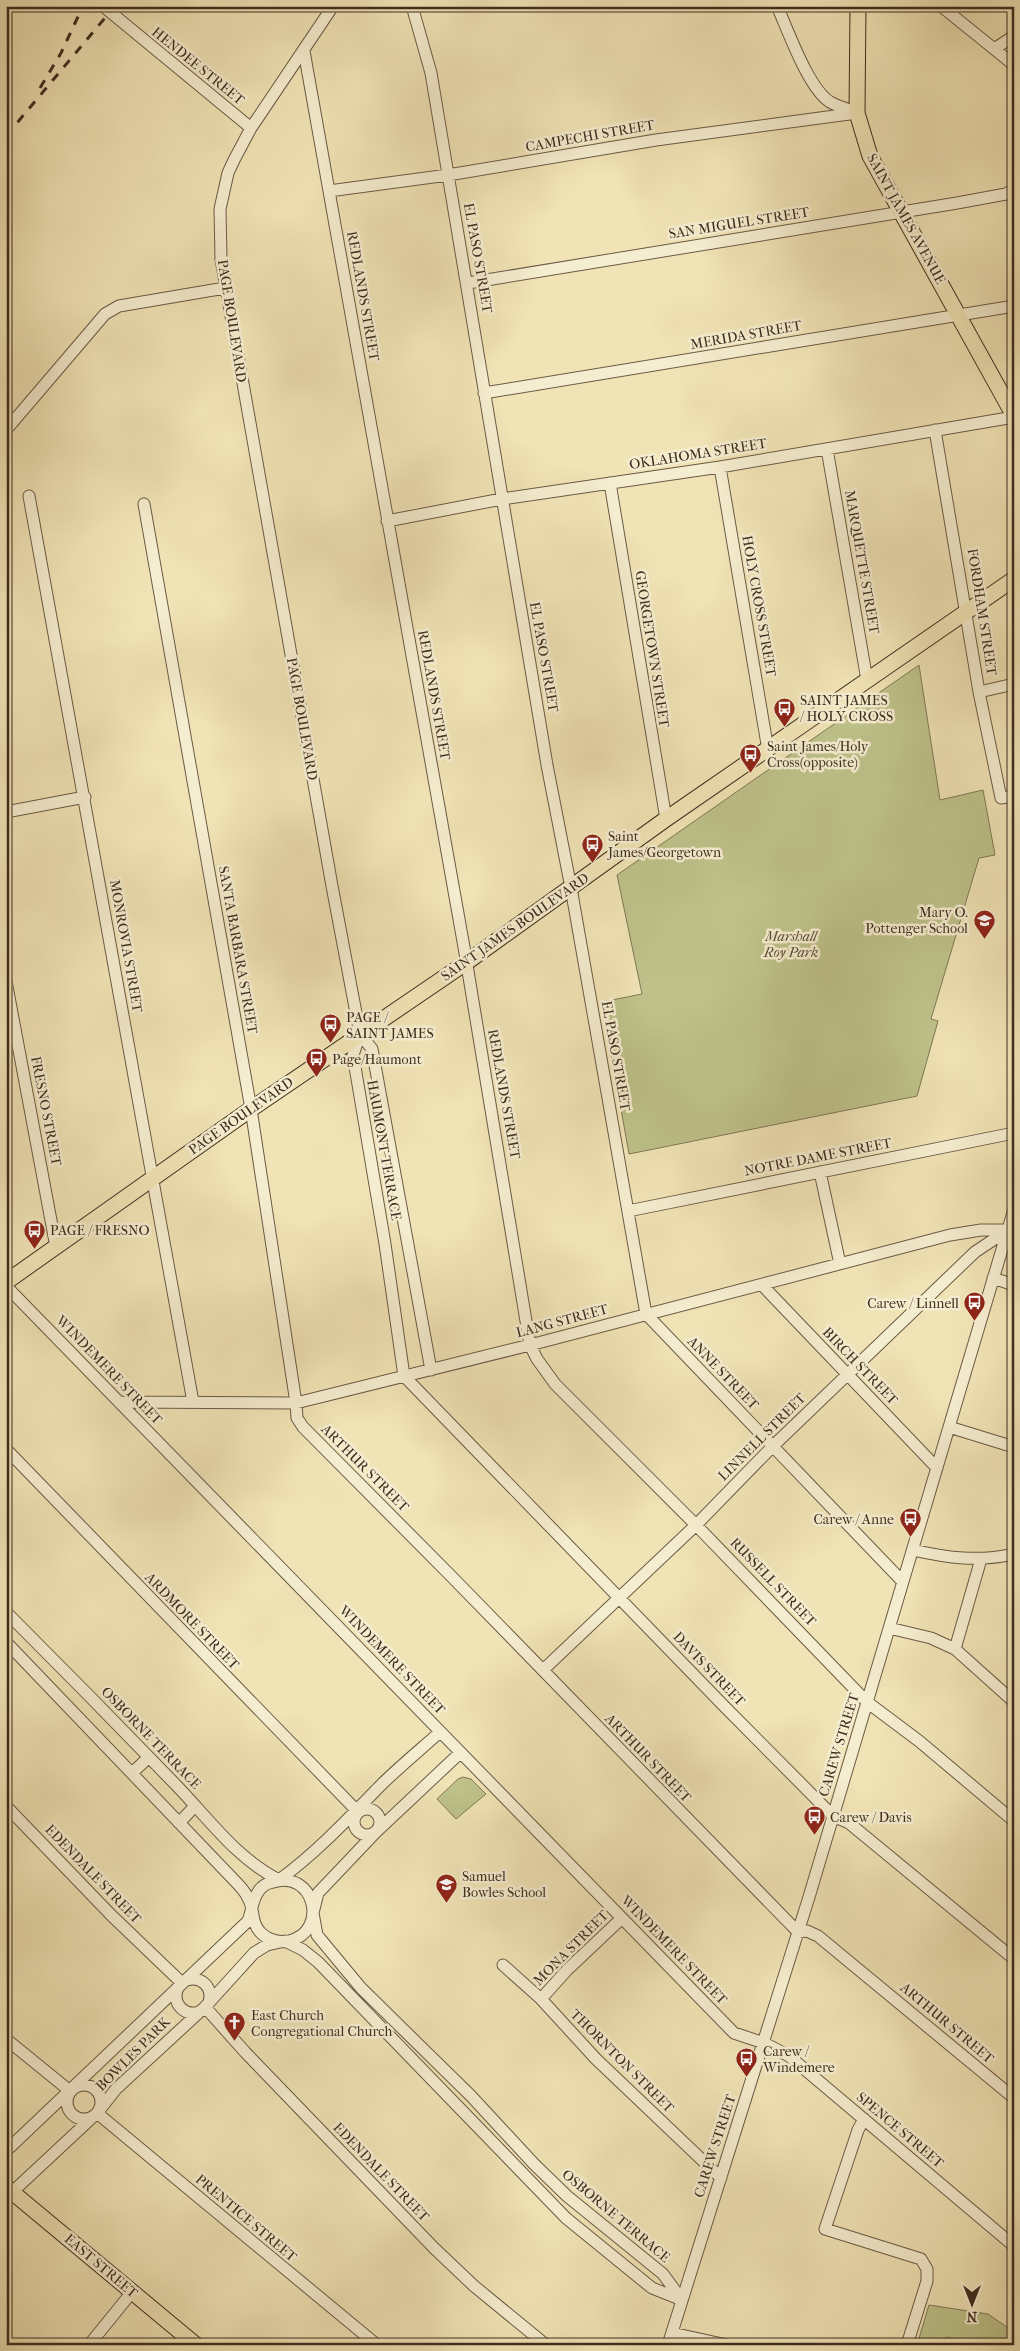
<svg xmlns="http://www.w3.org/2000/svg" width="1020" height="2351" font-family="'IM FELL French Canon',serif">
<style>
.green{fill:#bec28a;stroke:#7e7855}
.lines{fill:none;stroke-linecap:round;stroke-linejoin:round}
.minor-casing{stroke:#6b5a45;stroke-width:13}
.major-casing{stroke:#3f2d20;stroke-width:17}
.minor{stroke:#f5edcf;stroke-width:11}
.major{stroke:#f0e3b5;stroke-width:15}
.rail{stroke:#3f2d20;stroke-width:3;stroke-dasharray:9 9;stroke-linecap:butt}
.labels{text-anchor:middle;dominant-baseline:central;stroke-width:5;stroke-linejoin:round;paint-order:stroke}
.street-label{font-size:14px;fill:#3f2d20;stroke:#f5edcf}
.poi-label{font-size:14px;fill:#3f2d20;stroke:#f5edcf;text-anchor:start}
.park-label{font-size:14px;font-style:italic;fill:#584b35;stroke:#f5edcf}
</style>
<rect width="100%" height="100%" fill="#f0e3b5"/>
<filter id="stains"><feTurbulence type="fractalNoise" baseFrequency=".004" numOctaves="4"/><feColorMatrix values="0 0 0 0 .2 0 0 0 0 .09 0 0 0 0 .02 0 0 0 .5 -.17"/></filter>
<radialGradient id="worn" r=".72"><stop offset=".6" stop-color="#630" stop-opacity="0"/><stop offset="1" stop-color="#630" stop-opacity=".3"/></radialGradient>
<path class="green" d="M919,665L940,800L983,790L995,855L979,858L931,1019L938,1021L917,1096L629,1154L602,1002L642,994L617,875Z
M463,1777L471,1779L486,1794L456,1819L437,1799L458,1779Z
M929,2305L988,2314L1014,2332V2345H974L946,2337L943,2345H917Z"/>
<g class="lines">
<defs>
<path id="minor" d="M103,6L251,128
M333,6L251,128L234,160L228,173L220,209L221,259L332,886L360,1034L372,1049L431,1370
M412,6L431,73L547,765L571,888L646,1314L903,1582
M777,6C788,30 808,88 830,102C837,106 847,109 855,112
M941,6L1014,65
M994,49L1014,36
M304,51L464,947L530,1345L537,1359L555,1384L696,1525L867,1702L919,1741L1014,1821
M329,191L448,175L656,140L857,113
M468,283L957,203L1006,194L1014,189
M484,393L1014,306
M6,430L105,314L119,306L225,288
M935,430L979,692L1001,798L1014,796
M827,449L867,680
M720,467L768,750
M610,483L666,819
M29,496L193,1402
M144,504L251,1109L296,1403L297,1418L303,1427L453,1578L798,1932L807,1931L818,1936L1014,2098
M387,521L502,499L720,467L1014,417
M979,692L1014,684
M6,812L85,797
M6,981L56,1247
M360,1034L353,1055L385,1244L404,1376L722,1704L833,1816L849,1823L1014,1959
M820,1172L840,1264
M628,1211L1014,1133
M993,1278L1014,1285
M762,1285L937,1468
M6,1286L734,2033L764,2043L789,2056L1014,2246
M119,1402L296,1403L530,1345L950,1235L981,1230H1008
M949,1427L1014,1447
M6,1449L358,1812
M913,1550C948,1558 978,1562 1014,1554
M6,1612C63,1669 120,1727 176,1785C209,1819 236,1858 279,1880C316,1853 348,1819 380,1786C399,1767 420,1750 440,1732
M889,1628L931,1638L955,1649L1014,1702
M6,1642L234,1880C239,1885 245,1891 248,1898C255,1909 250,1922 261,1933C268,1940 279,1943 289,1941C330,1931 314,1869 273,1882C267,1883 261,1887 258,1892C252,1901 252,1911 248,1921L6,2151
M955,1649L981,1559
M543,1670L696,1525L772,1447L975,1252L1008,1230
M460,1753L376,1832L318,1893L313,1913L317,1935L361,1988L471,2096L534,2164L567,2196L663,2274L682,2300
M132,1773L149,1757
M6,1806L111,1915L182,1983
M354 1822a13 13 0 1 1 26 0a13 13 0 1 1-26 0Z
M179,1823L195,1806
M503,1965L541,1999L596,2059L721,2178
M176 1996a17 17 0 1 1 34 0a17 17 0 1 1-34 0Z
M541,1999L567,1970L622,1918
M205,2007L245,2052L434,2248L474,2286L546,2345
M6,2039L70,2091
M67 2102a17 17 0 1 1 34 0a17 17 0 1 1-34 0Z
M97,2113L377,2345
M864,2119L858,2130L825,2229L921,2259L927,2269V2281L907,2345
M8,2196L97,2113L116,2089L205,2007L254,1953L267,1945L285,1941L303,1950L318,1962L566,2218L652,2288L682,2300
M672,2333L727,2345
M89,2345L132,2292
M668,2345L809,1897L1014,1209"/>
<path id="major" d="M858,6L857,113L870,156L1014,416
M6,1282L251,1109L467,962L666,819L1014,579
M6,2187L196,2345"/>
</defs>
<use href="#minor" class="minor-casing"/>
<use href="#major" class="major-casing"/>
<use href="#minor" class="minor"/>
<use href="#major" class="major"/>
<path class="rail" d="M40,88L61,53L83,6
M6,136L115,6"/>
</g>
<defs>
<symbol id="bus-pin" viewBox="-11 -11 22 30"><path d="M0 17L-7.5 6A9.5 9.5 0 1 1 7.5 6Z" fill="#8f2418" stroke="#f5edcf"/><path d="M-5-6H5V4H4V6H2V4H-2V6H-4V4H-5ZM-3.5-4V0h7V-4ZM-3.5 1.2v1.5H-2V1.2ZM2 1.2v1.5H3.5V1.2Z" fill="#fff"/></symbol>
<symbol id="school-pin" viewBox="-11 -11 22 30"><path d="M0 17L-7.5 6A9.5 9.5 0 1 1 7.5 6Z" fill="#8f2418" stroke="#f5edcf"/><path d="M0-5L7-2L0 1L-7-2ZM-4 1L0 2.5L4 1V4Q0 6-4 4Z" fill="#fff"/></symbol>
<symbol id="church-pin" viewBox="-11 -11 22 30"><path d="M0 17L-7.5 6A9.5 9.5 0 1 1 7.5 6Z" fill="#8f2418" stroke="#f5edcf"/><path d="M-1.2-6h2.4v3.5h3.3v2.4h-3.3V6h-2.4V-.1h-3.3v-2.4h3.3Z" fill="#fff"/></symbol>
</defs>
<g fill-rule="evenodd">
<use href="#bus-pin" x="772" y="696" width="25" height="34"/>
<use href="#bus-pin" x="738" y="742" width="25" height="34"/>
<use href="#bus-pin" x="580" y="832" width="25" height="34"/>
<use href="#school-pin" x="972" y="908" width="25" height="34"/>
<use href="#bus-pin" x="318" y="1012" width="25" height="34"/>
<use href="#bus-pin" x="304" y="1046" width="25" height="34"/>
<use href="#bus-pin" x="22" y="1218" width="25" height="34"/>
<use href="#bus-pin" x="962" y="1290" width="25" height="34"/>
<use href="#bus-pin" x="898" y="1506" width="25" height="34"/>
<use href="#bus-pin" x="802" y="1804" width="25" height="34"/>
<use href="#school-pin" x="434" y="1872" width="25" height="34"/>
<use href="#church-pin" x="222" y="2010" width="25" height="34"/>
<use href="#bus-pin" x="734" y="2046" width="25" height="34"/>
</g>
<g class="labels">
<g class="street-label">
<text transform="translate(198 66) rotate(39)">HENDEE STREET</text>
<text transform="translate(590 136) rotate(-10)">CAMPECHI STREET</text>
<text transform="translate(906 219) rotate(61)">SAINT JAMES AVENUE</text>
<text transform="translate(739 223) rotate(-9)">SAN MIGUEL STREET</text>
<text transform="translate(478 258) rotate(80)">EL PASO STREET</text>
<text transform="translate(363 296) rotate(80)">REDLANDS STREET</text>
<text transform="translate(232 321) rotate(81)">PAGE BOULEVARD</text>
<text transform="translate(746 335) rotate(-10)">MERIDA STREET</text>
<text transform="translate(698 454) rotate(-9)">OKLAHOMA STREET</text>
<text transform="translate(862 562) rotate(80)">MARQUETTE STREET</text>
<text transform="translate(759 606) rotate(80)">HOLY CROSS STREET</text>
<text transform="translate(982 612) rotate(81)">FORDHAM STREET</text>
<text transform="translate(652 649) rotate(81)">GEORGETOWN STREET</text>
<text transform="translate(544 657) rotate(80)">EL PASO STREET</text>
<text transform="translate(434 695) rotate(80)">REDLANDS STREET</text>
<text transform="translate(302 719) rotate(80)">PAGE BOULEVARD</text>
<text transform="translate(515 927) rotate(-35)">SAINT JAMES BOULEVARD</text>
<text transform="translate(126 946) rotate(80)">MONROVIA STREET</text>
<text transform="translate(238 950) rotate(80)">SANTA BARBARA STREET</text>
<text transform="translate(616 1056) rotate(80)">EL PASO STREET</text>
<text transform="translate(504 1094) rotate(80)">REDLANDS STREET</text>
<text transform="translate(46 1111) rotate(79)">FRESNO STREET</text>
<text transform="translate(241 1116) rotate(-35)">PAGE BOULEVARD</text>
<text transform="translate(384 1150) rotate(80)">HAUMONT TERRACE</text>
<text transform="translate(818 1157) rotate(-11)">NOTRE DAME STREET</text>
<text transform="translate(562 1321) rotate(-15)">LANG STREET</text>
<text transform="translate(860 1366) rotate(46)">BIRCH STREET</text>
<text transform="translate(109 1370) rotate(46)">WINDEMERE STREET</text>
<text transform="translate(723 1373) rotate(46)">ANNE STREET</text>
<text transform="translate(762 1437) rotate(-45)">LINNELL STREET</text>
<text transform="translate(365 1468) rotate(45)">ARTHUR STREET</text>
<text transform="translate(773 1582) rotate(46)">RUSSELL STREET</text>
<text transform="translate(192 1621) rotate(46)">ARDMORE STREET</text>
<text transform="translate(392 1660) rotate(46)">WINDEMERE STREET</text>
<text transform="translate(709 1669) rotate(46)">DAVIS STREET</text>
<text transform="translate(151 1738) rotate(46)">OSBORNE TERRACE</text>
<text transform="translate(839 1745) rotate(-73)">CAREW STREET</text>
<text transform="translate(648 1758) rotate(46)">ARTHUR STREET</text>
<text transform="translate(93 1874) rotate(46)">EDENDALE STREET</text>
<text transform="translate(571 1948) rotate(-45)">MONA STREET</text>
<text transform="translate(674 1950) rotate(46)">WINDEMERE STREET</text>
<text transform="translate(947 2023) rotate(40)">ARTHUR STREET</text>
<text transform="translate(133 2054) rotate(-45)">BOWLES PARK</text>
<text transform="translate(622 2061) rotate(45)">THORNTON STREET</text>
<text transform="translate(900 2130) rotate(40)">SPENCE STREET</text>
<text transform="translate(715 2146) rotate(-72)">CAREW STREET</text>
<text transform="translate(381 2172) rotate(46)">EDENDALE STREET</text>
<text transform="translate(616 2216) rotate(40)">OSBORNE TERRACE</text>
<text transform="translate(246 2218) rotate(40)">PRENTICE STREET</text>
<text transform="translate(101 2266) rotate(40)">EAST STREET</text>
</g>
<g class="poi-label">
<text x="800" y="700">SAINT JAMES<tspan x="800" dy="16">/ HOLY CROSS</tspan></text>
<text x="767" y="746">Saint James/Holy<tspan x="767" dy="16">Cross(opposite)</tspan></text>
<text x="608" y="836">Saint<tspan x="608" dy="16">James/Georgetown</tspan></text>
<text x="968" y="912" text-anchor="end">Mary O.<tspan x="968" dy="16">Pottenger School</tspan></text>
<text x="346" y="1017">PAGE /<tspan x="346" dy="16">SAINT JAMES</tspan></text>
<text x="332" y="1059">Page/Haumont</text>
<text x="50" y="1230">PAGE / FRESNO</text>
<text x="959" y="1303" text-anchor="end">Carew / Linnell</text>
<text x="894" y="1519" text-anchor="end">Carew / Anne</text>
<text x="830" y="1817">Carew / Davis</text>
<text x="462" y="1876">Samuel<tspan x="462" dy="16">Bowles School</tspan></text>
<text x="251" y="2015">East Church<tspan x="251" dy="16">Congregational Church</tspan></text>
<text x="763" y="2051">Carew /<tspan x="763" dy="16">Windemere</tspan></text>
</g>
<g class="park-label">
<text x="791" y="936">Marshall<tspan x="791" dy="16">Roy Park</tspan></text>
</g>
</g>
<rect width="1020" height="2351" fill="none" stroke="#f0e3b5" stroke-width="25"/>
<rect x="8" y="8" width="1005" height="2336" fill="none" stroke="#3f2d20" stroke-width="2.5"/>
<rect x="12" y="12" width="995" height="2326" fill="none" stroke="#3f2d20"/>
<g transform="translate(972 2304) rotate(180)" stroke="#f5edcf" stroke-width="4" paint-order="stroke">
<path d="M0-4L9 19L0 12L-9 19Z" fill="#3f2d20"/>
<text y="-8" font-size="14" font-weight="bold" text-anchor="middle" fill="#3f2d20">N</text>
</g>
<rect width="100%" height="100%" filter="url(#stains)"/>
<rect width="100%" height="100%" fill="url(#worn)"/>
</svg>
